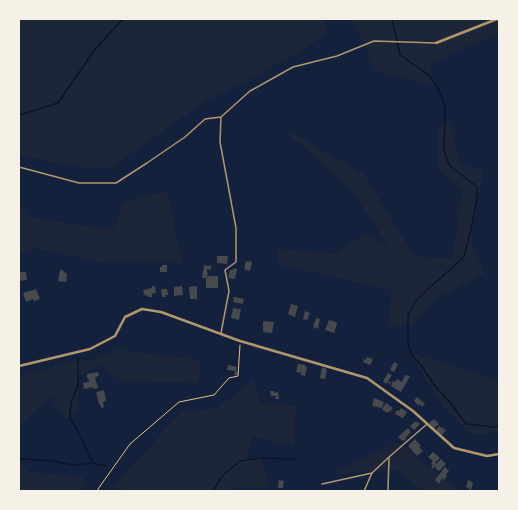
<svg xmlns="http://www.w3.org/2000/svg" width="518" height="510" font-family="'Public Sans',sans-serif">
<style>
.green{fill:#1d2539}
.lines{fill:none;stroke-linecap:round;stroke-linejoin:round}
.stream{stroke:#0b132b;stroke-width:1.5}
.building{fill:#48494c}
.path{stroke:#e5c07b;stroke-width:1}
.service{stroke:#b1986c;stroke-width:1.5}
.minor{stroke:#b1986c;stroke-width:2.5}
</style>
<rect width="100%" height="100%" fill="#14213d"/>
<path class="green" d="M19,19H324L328,32L301,52L204,102L109,169L80,168L19,155Z
M352,19H499V33L431,64L435,87L376,71Z
M450,120L461,166L483,168L471,244L485,273L433,301L412,325L388,328L392,290L280,265L276,248L335,254L364,234L389,246L351,189L281,127L364,174L414,256L453,259L462,190L438,169L439,127Z
M168,191L182,263H103L35,248L19,255V202L28,217L114,230L122,202Z
M118,350L201,360L198,383L122,381L100,365L77,377L78,409L67,420L50,397L19,426V377L75,361L89,360Z
M409,352L499,381V432L472,435L445,409Z
M253,380L261,404L296,406L294,445L252,436L246,458L261,457L269,487L232,488L231,491H115L114,485L182,412L218,408Z
M398,442L459,491H422L398,470L333,474Z
M19,460L28,472L82,476L85,491H19Z"/>
<g class="lines">
<path class="stream" d="M392,19L400,55L430,76L438,89L444,103L445,110L444,150L449,165L477,187V199L472,225L464,257L429,288L415,302L408,315V340L411,354L423,368L435,386L448,400L466,424L493,427L499,426
M19,115L58,103L96,48L123,19
M78,357V385L71,403L70,418L76,428L93,463
M19,458L23,459L51,461L74,465L93,463L106,466
M122,490L123,491
M213,491L222,476L240,461L261,458L295,459"/>
</g>
<path class="building" d="M217,256H228L227,264L217,263Z
M246,261L252,262L250,271L244,269Z
M162,265H167V272H160V267H162Z
M204,265L211,266V270L207,269V273H208L207,277H208V276H218V288H206V279L207,277L206,278H202Z
M234,268L237,269L235,279L228,278L230,270H233Z
M60,270L65,271L64,272L67,274L66,282L58,281Z
M19,272H26L27,280L19,281Z
M152,286H154L155,287L156,293L152,294V297H148L147,295L145,296L143,290L152,288Z
M182,286L183,295L174,296V287Z
M197,286V299H190L189,287Z
M36,289L40,299L34,301L33,299L26,302L23,293Z
M161,289H167L168,295H165L166,297H162Z
M234,297L244,299L243,304L233,302Z
M291,304L298,306L295,317L288,314Z
M233,308L241,309L239,320L231,318Z
M305,311L310,313L307,320L303,319Z
M316,318L320,319L318,329L313,327Z
M329,320L336,322L337,324L334,333L325,330Z
M263,321L274,322L272,333L263,332Z
M367,357L373,359L370,365L363,362L364,359L366,360Z
M394,362L398,364L394,372L390,370Z
M298,364L306,365L305,367H307L305,376L301,375V373L296,372Z
M228,365L237,367L236,371L238,372L237,375H234L235,371L227,370Z
M322,367L327,369L325,379L320,378Z
M98,372L99,376L95,377L98,388L93,389V387L84,389L83,383L89,382L88,378H87V374Z
M388,373L392,375L388,381L391,383L390,384L387,382L386,384L383,381Z
M405,375L407,376V375L410,376L401,392L391,386L393,381L395,382L397,379L402,382Z
M104,390L106,401L103,402L104,407L101,408L100,404H99L96,392Z
M270,391H274V393L278,392L279,399H275L276,396H271Z
M417,397L425,404L422,407L420,404L419,406L414,401Z
M374,398L384,402L382,408L372,406Z
M386,403L393,408L390,412L389,411L387,413L382,409Z
M401,408L407,412L403,418L395,414L397,410L399,411Z
M434,419L439,424L434,428L429,423Z
M416,421L420,424L414,430L410,426Z
M439,426L446,430L442,435L436,430Z
M408,428L411,432L405,438L406,439L403,441L398,437Z
M415,439L421,446L419,447L423,451L417,456L408,446Z
M433,452L440,458L435,463L436,464L441,459L446,464L439,471L435,468L436,466H435L433,469L431,467L433,465L431,463L433,461L428,457Z
M445,467L449,471L446,474L447,476L444,480L442,478L439,484L435,480Z
M279,480L284,481L283,488H278Z
M468,480L473,482L471,490L469,489V488L466,487Z"/>
<g class="lines">
<path class="path" d="M98,491V489L130,444L179,402L214,395L229,378L238,376L240,345"/>
<path class="service" d="M19,167L79,183H116L147,163L185,137L205,119L221,117L250,91L293,67L337,56L374,41L435,43
M221,333L229,291L225,270L236,262V228L220,142L221,117
M322,484L372,473L389,457
M364,491L372,473
M388,491L389,457L427,424"/>
<path class="minor" d="M436,43L497,19
M19,366L90,349L115,336L125,317L142,309L161,312L240,341L367,378L413,411L454,448L487,456L499,454"/>
</g>
<rect width="518" height="510" fill="none" stroke="#f6f1e7" stroke-width="40"/>
</svg>
